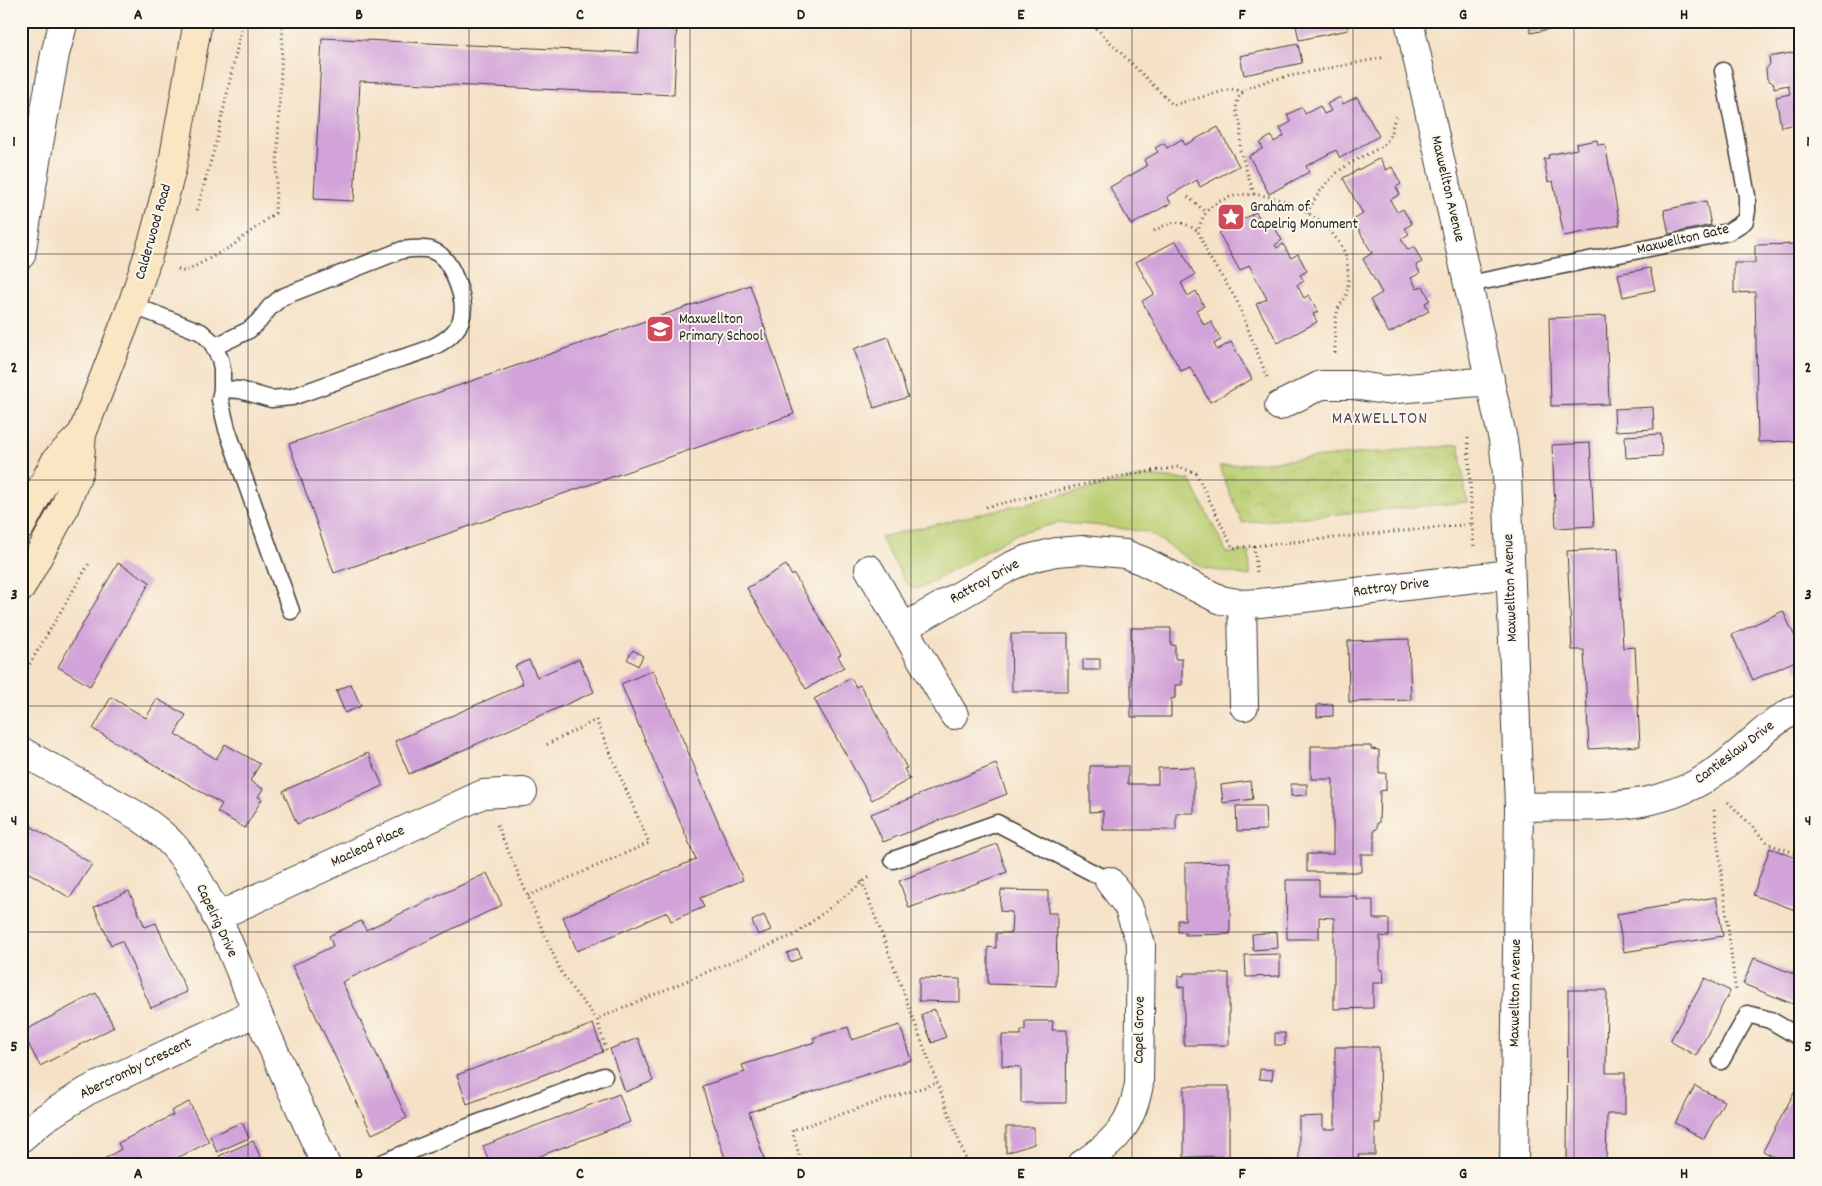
<svg xmlns="http://www.w3.org/2000/svg" width="1822" height="1186" font-family="Dekko,sans-serif">
<style>
.green{fill:#bbce72;stroke:#6c7547}
.park{fill:url(#park-crowns);stroke:#6c7547}
.building{fill:#d2a3d9}
.lines{fill:none;stroke-linecap:round;stroke-linejoin:round}
.lane-casing{stroke:#3d3a36;stroke-width:19}
.street-casing{stroke:#3d3a36;stroke-width:30}
.secondary-casing{stroke:#3d3a36;stroke-width:30}
.path{stroke:#3d3a36;stroke-width:3;stroke-dasharray:1 4;stroke-linecap:butt}
.lane{stroke:#fff;stroke-width:16}
.street{stroke:#fff;stroke-width:28}
.secondary{stroke:#fbe6c4;stroke-width:28}
.grid{fill:none;stroke:#1c1c1c;stroke-width:1;stroke-opacity:0.55}
.labels{text-anchor:middle;dominant-baseline:central;stroke-width:4;stroke-linejoin:round;paint-order:stroke}
.street-label{font-size:15px;fill:#1c1c1c;stroke:#fbf7ec}
.poi-label{font-size:15px;fill:#1c1c1c;stroke:#fbf7ec;text-anchor:start}
.quarter-label{font-size:18px;letter-spacing:1px;fill:#5c4b5e;stroke:#fbf7ec}
.neatline{fill:none;stroke:#1c1c1c;stroke-width:2}
.grid-label{font-size:16px;text-anchor:middle;font-weight:bold;fill:#1c1c1c}
</style>
<defs>
<pattern id="park-crowns" width="20" height="18" patternUnits="userSpaceOnUse" patternTransform="scale(1.25)"><rect width="20" height="18" fill="#bbce72"/><path d="M2 6a3 3 0 1 1 6 0M12 15a3 3 0 1 1 6 0" fill="none" stroke="#a0b062"/></pattern>
</defs>
<rect width="100%" height="100%" fill="#fbf7ec"/>
<filter id="ink" filterUnits="userSpaceOnUse"><feTurbulence type="fractalNoise" baseFrequency=".02" numOctaves="2"/><feDisplacementMap in="SourceGraphic" scale="10" xChannelSelector="R" yChannelSelector="G"/><feConvolveMatrix kernelMatrix="1 2 1 2 8 2 1 2 1" color-interpolation-filters="sRGB"/></filter>
<filter id="wash" filterUnits="userSpaceOnUse"><feTurbulence type="fractalNoise" baseFrequency=".0096" numOctaves="4" result="noise"/><feDisplacementMap in="SourceGraphic" scale="20" xChannelSelector="R" yChannelSelector="G"/><feGaussianBlur stdDeviation="1.12" result="paint"/><feColorMatrix in="noise" values="0 0 0 0 0 0 0 0 0 0 0 0 0 0 0 0 0 1.4 0 .05"/><feComposite in="paint" operator="in"/></filter>
<g filter="url(#wash)">
<rect width="100%" height="100%" fill="#f5e1c6"/>
<path class="green" d="M1145,476L1190,480L1227,553L1249,551L1250,576L1202,568L1148,532L1093,525L1058,523L1018,533L923,587L914,589L906,583L880,537Z"/>
<path class="park" d="M1459,445L1467,502L1242,523L1219,466Z"/>
<g id="blocks">
<path class="building" d="M640,21H677L674,95L360,81L354,201L314,199L322,38L638,53Z
M1295,21H1346L1348,30L1299,40Z
M1528,21H1581L1582,22L1531,33Z
M1298,44L1302,63L1244,75L1240,56Z
M1801,51V123L1781,127L1776,97L1790,94L1788,85L1774,88V84L1767,79L1766,69L1770,64L1769,57Z
M1340,97L1343,104L1357,97L1379,136L1340,158L1336,150L1306,166L1309,172L1269,194L1249,156L1263,148L1260,143L1271,136L1274,142L1284,136L1280,128L1291,122L1287,115L1302,107L1305,114L1320,106L1324,114L1331,111L1327,104Z
M1218,127L1239,166L1200,187L1197,180L1167,197L1171,203L1131,225L1110,187L1147,166L1144,160L1158,152L1155,148L1164,143L1167,148L1182,139L1185,145Z
M1597,140L1598,145L1605,144L1620,225L1564,236L1553,181L1548,182L1544,159L1549,158L1548,155L1577,149L1576,144Z
M1380,158L1386,170L1392,167L1401,184L1396,187L1400,194L1390,200L1397,212L1403,209L1412,224L1405,228L1409,234L1401,239L1408,250L1414,247L1422,262L1416,265L1420,273L1411,278L1417,289L1423,286L1430,300L1425,303L1429,311L1389,333L1370,300L1382,293L1363,259L1372,253L1353,220L1363,214L1343,178Z
M1706,201L1711,225L1669,234L1664,210Z
M1256,212L1266,229L1273,225L1282,240L1275,245L1277,248L1283,244L1291,258L1298,254L1307,271L1300,275L1304,281L1297,285L1304,298L1309,295L1318,312L1313,314L1317,322L1278,343L1256,304L1267,299L1249,265L1240,271L1219,233Z
M1176,241L1195,275L1181,283L1188,296L1196,291L1204,306L1196,310L1204,325L1211,321L1221,340L1214,344L1217,350L1231,342L1252,379L1210,402L1190,367L1181,371L1142,301L1154,294L1136,262Z
M1801,244V441L1758,442L1755,292L1734,293V263H1755V245Z
M1650,268L1655,290L1623,297L1618,274Z
M750,285L794,414L334,573L289,444Z
M1606,316L1609,404L1551,406L1549,318Z
M888,337L908,397L874,408L854,349Z
M1653,407L1654,429L1615,431L1614,409Z
M1661,434L1662,456L1626,458L1625,436Z
M1590,443L1594,526L1556,528L1552,445Z
M1618,548L1623,648L1635,647L1640,746L1589,749L1584,650H1572L1567,551Z
M118,563L150,582L90,686L58,667Z
M786,565L792,576L794,574L841,654L838,656L844,667L806,689L747,588Z
M1783,611L1796,639L1801,636V668L1797,670L1793,662L1753,680L1732,635Z
M1131,628H1171V645H1175V659H1182V685H1175V698L1171,699V717H1131Z
M1011,634H1068V691H1012Z
M1409,639L1411,700L1349,702L1348,641Z
M633,650L643,656L638,666L627,659Z
M579,659L594,692L409,774L395,741L523,684L515,666L529,660L537,677Z
M1083,659H1100V670H1083Z
M653,670L743,880L700,898L704,907L671,921L667,912L577,951L563,917L696,859L621,684Z
M851,678L856,687L860,685L907,768L904,769L910,779L872,800L814,699Z
M351,684L361,706L345,713L336,691Z
M111,697L146,718L157,699L186,715L175,734L216,759L225,744L260,764L250,781L263,789L258,797L262,799L245,828L217,812L222,804L93,729Z
M1333,704V716L1317,717V705Z
M1311,746H1371V749L1379,750V773H1386V790L1380,791L1379,823H1377V829L1374,830V854H1361V872H1307V854H1333V779H1311Z
M368,753L383,786L297,824L283,791Z
M996,764L1007,794L883,842L871,814Z
M1090,766H1128V784H1158V768L1194,767V813H1176V830H1103V811L1090,812Z
M1250,781L1253,799L1223,803L1221,785Z
M1291,784H1307V795L1291,796Z
M1236,806H1265L1266,830L1237,831Z
M21,820L92,864L70,898L21,868Z
M997,844L1007,872L909,908L899,881Z
M1770,848L1801,860V912L1753,895Z
M1230,862V934L1185,935V932H1178V920H1185V863Z
M487,873L502,905L342,982L407,1118L372,1134L292,966L333,946L329,936L361,921L366,930Z
M1286,880H1319V896H1357V900H1373V919H1389V937L1380,936V970H1383L1384,983H1373V1008L1334,1009V918L1319,917V939H1287Z
M1001,890L1048,891V913H1057L1056,986L988,984V947L996,948V933H1011L1012,912L1000,911Z
M129,891L145,927L156,923L187,992L151,1008L122,941L111,945L94,907Z
M1716,897L1723,936L1624,952L1617,914Z
M764,915L771,930L758,935L752,921Z
M1277,932L1278,948L1253,950L1252,934Z
M798,949L801,958L790,962L787,953Z
M1280,954V976L1246,977L1245,955Z
M1754,958L1801,977V1000L1798,1006L1743,984Z
M1184,973H1229V1045H1184V987H1178V976H1184Z
M919,978L960,979V1002L919,1001Z
M1705,978L1730,991L1696,1056L1670,1041Z
M1568,990H1607L1606,1073H1625V1114H1607L1606,1165H1567Z
M96,993L114,1027L40,1066L22,1032Z
M934,1009L946,1037L932,1043L921,1015Z
M1025,1021H1053L1052,1030H1067L1066,1103H1021V1067L1002,1066V1035H1021V1030H1025Z
M593,1024L603,1052L467,1104L457,1075Z
M900,1025L911,1060L749,1112L766,1165H727L702,1086L745,1072L742,1065L815,1042L813,1038L848,1027L852,1040Z
M1275,1033H1285V1045H1275Z
M638,1038L653,1081L625,1092L610,1049Z
M1335,1047H1379L1380,1123H1375V1155H1358L1359,1160H1299V1117L1323,1116V1129H1335Z
M1260,1069L1273,1070L1272,1080L1259,1079Z
M1801,1080V1165H1789L1763,1151Z
M1184,1086H1229V1156L1184,1157Z
M1695,1086L1724,1101L1704,1139L1675,1123Z
M619,1094L630,1122L516,1165H490L483,1146Z
M189,1102L209,1142L163,1165H94L121,1149L118,1143L173,1115L171,1111Z
M242,1122L249,1138L217,1152L210,1136Z
M1006,1127H1034V1144L1006,1153Z
M253,1141L264,1165H223L219,1156Z"/>
</g>
</g>
<g filter="url(#ink)">
<use href="#blocks" fill-opacity="0" stroke="#3d3a36" stroke-width="1"/>
<g class="lines">
<defs>
<path id="lane" d="M1469,284L1704,237L1728,232L1745,221L1747,211V196L1723,71
M132,305L201,332L211,341L220,359L222,369V389L220,400L227,429L291,611
M214,347L249,330L259,321L270,307L282,297L402,250C427,247 440,247 452,271C461,290 470,314 454,332C438,350 407,356 385,363C354,375 323,386 292,397L271,399L240,390L222,389
M893,860L997,823L1109,881
M1721,1061L1748,1014L1770,1020L1801,1038
M377,1165L473,1125L604,1076"/>
<path id="street" d="M1409,21L1503,440L1507,474L1519,807L1514,1165
M21,255L37,155L55,54L64,21
M1279,406L1321,385H1353L1385,390L1478,382L1490,379
M869,569L954,715
M1242,604L1244,706
M903,628L1011,566L1031,558L1056,552L1083,550L1125,554L1143,561L1221,600L1242,604L1260,603L1510,574
M21,751L138,816C151,825 163,834 173,845C210,886 235,961 257,1012C279,1063 303,1114 326,1165
M1519,807C1592,804 1655,816 1718,770C1746,750 1769,721 1801,707
M216,917L483,794L523,792
M21,1138L42,1120L87,1091L257,1012
M1081,1165C1115,1142 1132,1125 1139,1084L1141,944L1128,906L1109,881"/>
<path id="secondary" d="M21,526L56,460L82,434
M21,588L63,511L79,471L82,434L132,305L154,237L172,168L198,21"/>
</defs>
<use href="#lane" class="lane-casing"/>
<use href="#street" class="street-casing"/>
<use href="#secondary" class="secondary-casing"/>
<path class="path" d="M538,21L608,24V21
M1089,21L1173,105L1231,89L1243,92
M1254,194L1240,150L1241,127L1236,109L1238,98L1247,88L1270,80L1386,57
M1188,197L1206,212
M197,210L217,139L243,21
M1307,213C1319,190 1333,172 1356,160C1364,155 1376,151 1383,145C1392,138 1392,123 1397,113
M1154,231C1173,220 1179,219 1198,231
M178,269L185,272L232,246L275,213L283,21
M1267,377L1237,301L1208,255L1198,231C1200,224 1203,216 1208,210C1246,172 1328,210 1345,254C1349,264 1349,286 1346,296C1343,301 1338,307 1337,313C1334,324 1335,343 1335,355
M1468,438L1472,524
M986,507L1116,477L1178,467L1196,473L1233,548L1472,524L1474,547
M1254,546L1257,573
M22,677L90,562
M21,697L23,629L28,620
M1728,802L1769,844L1801,855
M1714,810L1735,986L1736,990
M497,825L560,970L573,990L597,1019
M862,881L968,1165
M528,896L649,843L596,720L544,746
M606,1050L597,1019L796,934L872,875
M802,1165L792,1130L937,1083"/>
<use href="#lane" class="lane"/>
<use href="#street" class="street"/>
<use href="#secondary" class="secondary"/>
</g>
</g>
<path class="grid" d="M248,21V1165M469,21V1165M690,21V1165M911,21V1165M1132,21V1165M1353,21V1165M1574,21V1165M21,254H1801M21,480H1801M21,706H1801M21,932H1801"/>
<defs>
<symbol id="sight-square" viewBox="-11 -11 22 22"><rect x="-9" y="-9" width="18" height="18" rx="4" fill="#d1495b" stroke="#fbf7ec"/><path d="M0-6L1.8-2.2L6-1.7L2.9 1.2L3.7 5.4L0 3.3L-3.7 5.4L-2.9 1.2L-6-1.7L-1.8-2.2Z" fill="#fff"/></symbol>
<symbol id="school-square" viewBox="-11 -11 22 22"><rect x="-9" y="-9" width="18" height="18" rx="4" fill="#d1495b" stroke="#fbf7ec"/><path d="M0-5L7-2L0 1L-7-2ZM-4 1L0 2.5L4 1V4Q0 6-4 4Z" fill="#fff"/></symbol>
</defs>
<g fill-rule="evenodd">
<use href="#sight-square" x="1215" y="201" width="32" height="32"/>
<use href="#school-square" x="644" y="313" width="32" height="32"/>
</g>
<g class="labels">
<g class="street-label">
<text transform="translate(1447 189) rotate(77)">Maxwellton Avenue</text>
<text transform="translate(154 232) rotate(-74)">Calderwood Road</text>
<text transform="translate(1683 240) rotate(-13)">Maxwellton Gate</text>
<text transform="translate(985 582) rotate(-29)">Rattray Drive</text>
<text transform="translate(1391 588) rotate(-7)">Rattray Drive</text>
<text transform="translate(1511 588) rotate(-92)">Maxwellton Avenue</text>
<text transform="translate(1735 753) rotate(-37)">Cantieslaw Drive</text>
<text transform="translate(368 847) rotate(-25)">Macleod Place</text>
<text transform="translate(216 921) rotate(65)">Capelrig Drive</text>
<text transform="translate(1516 993) rotate(-89)">Maxwellton Avenue</text>
<text transform="translate(1140 1030) rotate(-89)">Capel Grove</text>
<text transform="translate(136 1069) rotate(-26)">Abercromby Crescent</text>
</g>
<g class="poi-label">
<text x="1250" y="208">Graham of<tspan x="1250" dy="17">Capelrig Monument</tspan></text>
<text x="679" y="320">Maxwellton<tspan x="679" dy="17">Primary School</tspan></text>
</g>
<g class="quarter-label">
<text x="1380" y="419">MAXWELLTON</text>
</g>
</g>
<rect width="1822" height="1186" fill="none" stroke="#fbf7ec" stroke-width="55"/>
<rect x="28" y="28" width="1766" height="1130" class="neatline"/>
<g class="grid-label">
<text x="138" y="19">A</text>
<text x="359" y="19">B</text>
<text x="580" y="19">C</text>
<text x="801" y="19">D</text>
<text x="1021" y="19">E</text>
<text x="1242" y="19">F</text>
<text x="1463" y="19">G</text>
<text x="1684" y="19">H</text>
<text x="14" y="146">1</text>
<text x="1808" y="146">1</text>
<text x="14" y="372">2</text>
<text x="1808" y="372">2</text>
<text x="14" y="599">3</text>
<text x="1808" y="599">3</text>
<text x="14" y="825">4</text>
<text x="1808" y="825">4</text>
<text x="14" y="1051">5</text>
<text x="1808" y="1051">5</text>
<text x="138" y="1178">A</text>
<text x="359" y="1178">B</text>
<text x="580" y="1178">C</text>
<text x="801" y="1178">D</text>
<text x="1021" y="1178">E</text>
<text x="1242" y="1178">F</text>
<text x="1463" y="1178">G</text>
<text x="1684" y="1178">H</text>
</g>
</svg>
